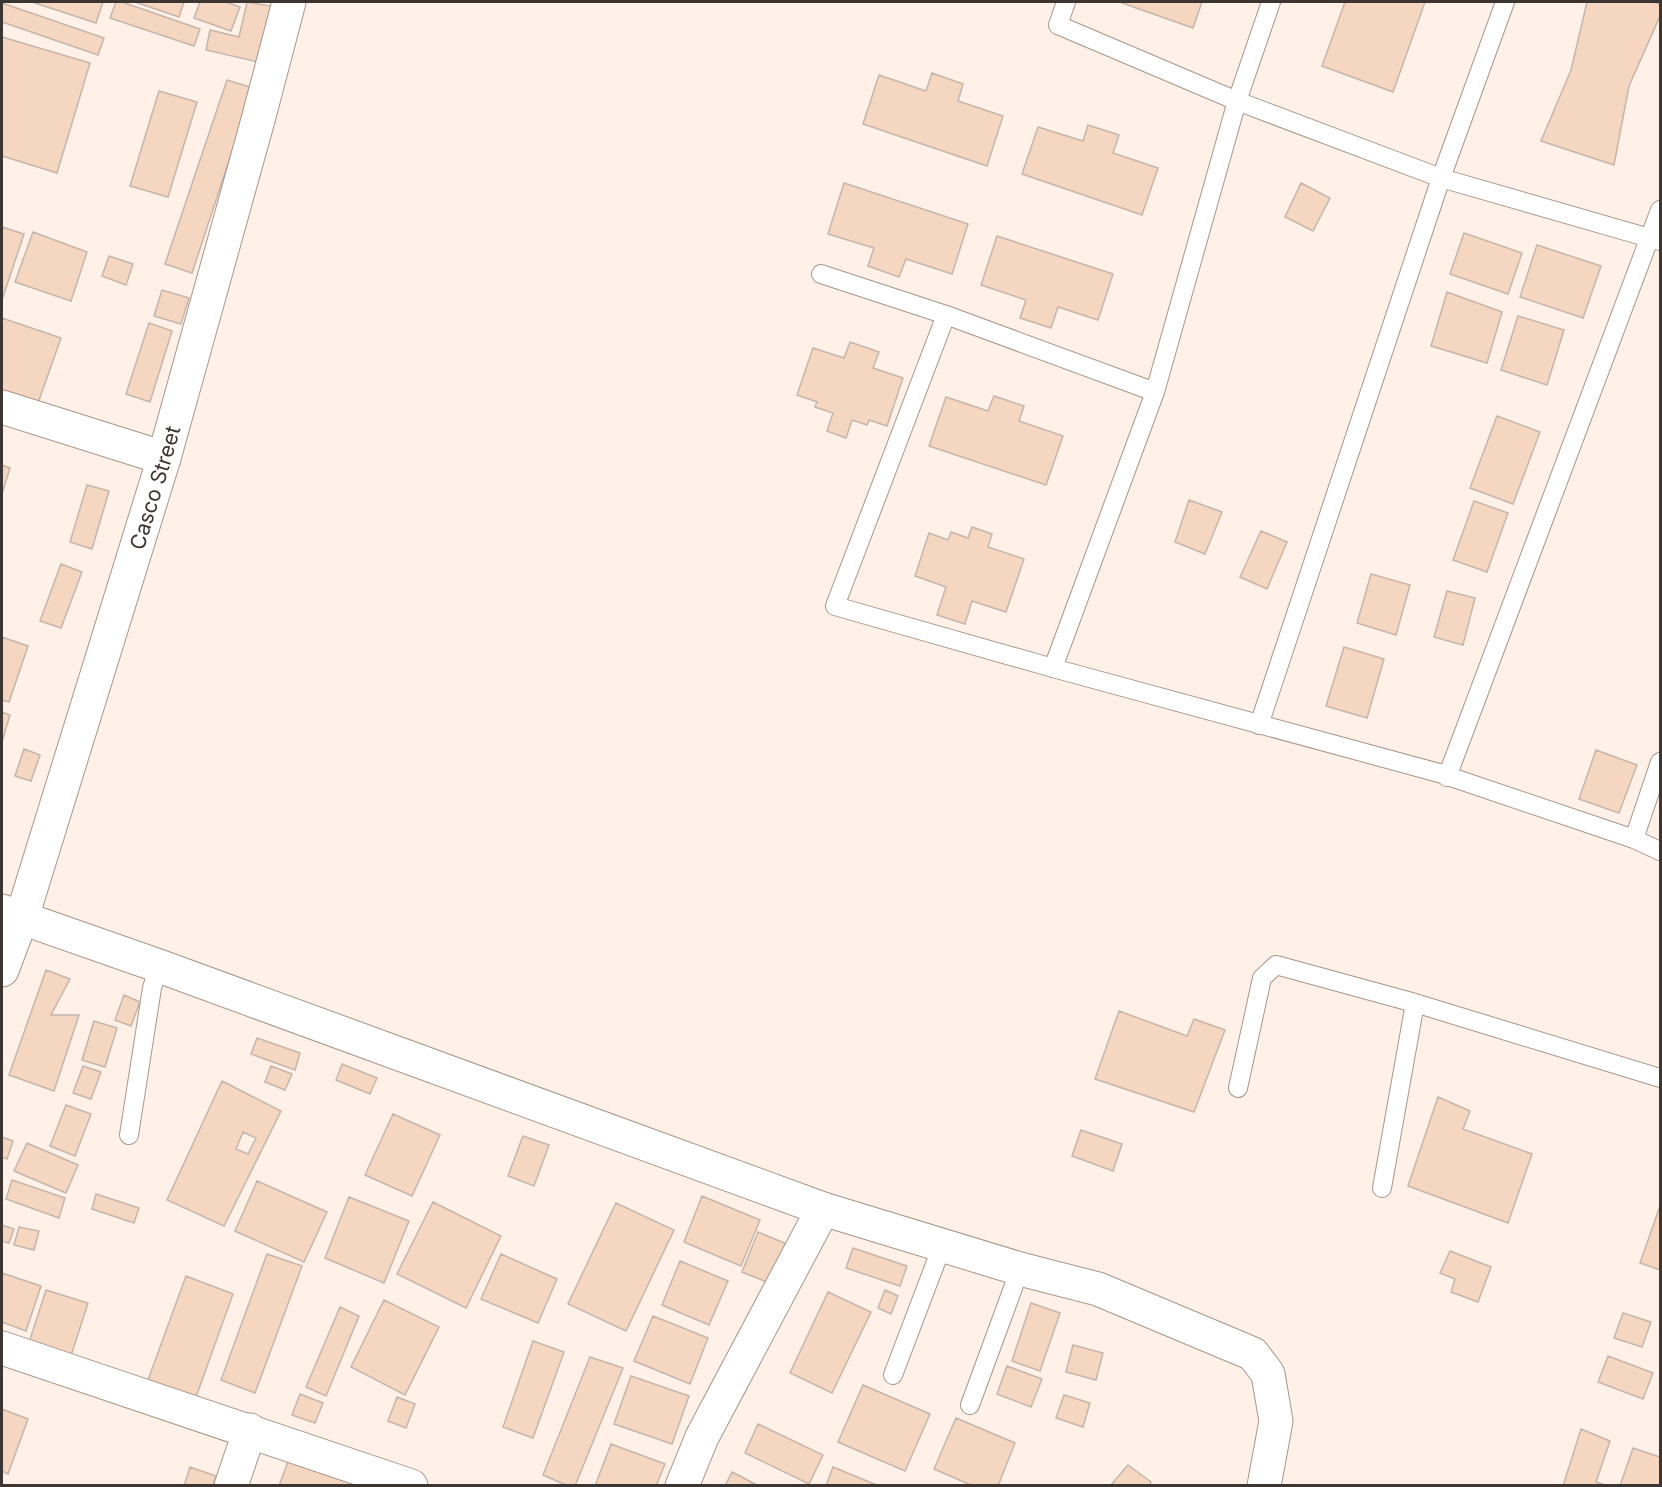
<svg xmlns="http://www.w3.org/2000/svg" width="1662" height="1487" font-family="Inter,sans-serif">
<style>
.building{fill:#f5d6c0;stroke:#c5b5aa;stroke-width:1.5;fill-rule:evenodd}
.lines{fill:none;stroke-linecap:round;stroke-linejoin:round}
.service-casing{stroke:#a6968b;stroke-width:20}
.minor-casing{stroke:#a6968b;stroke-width:35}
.service{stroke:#fff;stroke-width:18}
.minor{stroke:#fff;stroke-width:33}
.labels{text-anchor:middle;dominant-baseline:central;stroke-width:4.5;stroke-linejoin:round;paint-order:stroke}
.street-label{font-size:21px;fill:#3c3531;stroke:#fff}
</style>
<rect width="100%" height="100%" fill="#fff1e8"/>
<path class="building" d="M32,2H103L96,23Z
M116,2H122L200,29L194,46L110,18Z
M135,2H184L179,17Z
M200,2H226L240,7L231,31L194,18Z
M247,2L271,6L258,62L206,50L210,30L239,37Z
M1122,2H1202L1193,28L1122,3Z
M1345,2H1425L1393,92L1322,66Z
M1587,2H1653L1660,4V16L1629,86L1614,165L1541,141L1571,70Z
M2,3L104,38L98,55L2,22Z
M2,37L90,63L57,173L2,156Z
M932,73L963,84L958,101L1003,116L987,166L863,124L879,75L926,91Z
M227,80L253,88L192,273L165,264Z
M159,91L197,102L168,197L130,186Z
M1088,125L1119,135L1113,153L1158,168L1142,215L1022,174L1038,127L1083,141Z
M844,183L968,224L952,274L906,259L899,277L868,266L874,248L828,234Z
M1301,183L1330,198L1313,231L1285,217Z
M2,227L24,234L2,300Z
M33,232L87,252L71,301L15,282Z
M1464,233L1522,253L1508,294L1450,274Z
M997,236L1113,274L1098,320L1058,307L1051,328L1020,318L1026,300L981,285Z
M1537,245L1601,266L1583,318L1520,297Z
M109,256L133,264L126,285L102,276Z
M162,290L189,298L181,324L154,316Z
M1447,292L1502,312L1487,363L1431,346Z
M1518,316L1564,330L1547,385L1501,370Z
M2,318L61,338L37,406L2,394Z
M149,323L172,331L150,402L126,394Z
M850,342L879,352L873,368L903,378L887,426L869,420L867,425L852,420L846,438L827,431L833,413L815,407L817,402L797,395L813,348L844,358Z
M994,396L1024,406L1019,421L1063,436L1046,485L929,446L946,397L988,411Z
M1497,416L1540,432L1513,504L1470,488Z
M2,465L10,468L2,494Z
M87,485L109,491L92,549L70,542Z
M1189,500L1222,512L1205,554L1175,542Z
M1474,501L1508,513L1487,572L1453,560Z
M972,527L992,534L988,547L1024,559L1006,612L972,601L965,624L937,615L946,587L915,576L929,533L948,540L951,532L968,538Z
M1261,531L1287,542L1267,589L1240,577Z
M61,564L82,572L61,628L40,621Z
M1371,574L1410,585L1396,635L1357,623Z
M1447,591L1475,598L1463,645L1434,637Z
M2,637L28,646L9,702L2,700Z
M1344,647L1384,659L1367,718L1326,706Z
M2,712L10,715L2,742Z
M24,749L40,755L31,781L15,776Z
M1596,750L1637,765L1619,813L1579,799Z
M46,970L70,979L51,1015H79L54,1091L9,1075Z
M124,995L140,1002L131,1026L115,1020Z
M1119,1011L1187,1036L1194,1019L1225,1030L1194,1112L1095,1079Z
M94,1021L117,1028L105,1067L82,1060Z
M257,1038L300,1053L295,1070L251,1054Z
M342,1064L377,1078L370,1094L336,1080Z
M83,1066L101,1072L91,1099L73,1093Z
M271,1066L292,1074L285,1090L265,1082Z
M222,1081L281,1111L224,1226L167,1200ZM243,1132L256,1138L248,1154L236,1149Z
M1438,1097L1470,1111L1463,1129L1532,1154L1508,1223L1408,1186Z
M66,1105L91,1114L75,1156L50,1146Z
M393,1114L440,1135L412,1196L365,1175Z
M1081,1130L1122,1144L1113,1171L1072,1156Z
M523,1136L549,1145L534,1186L508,1176Z
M2,1137L13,1141L7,1159L2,1157Z
M27,1143L78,1165L66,1193L14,1171Z
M12,1180L65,1198L59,1218L6,1199Z
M257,1181L327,1212L304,1262L235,1231Z
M96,1194L139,1208L134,1223L92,1209Z
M702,1196L760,1220L741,1266L684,1242Z
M349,1197L409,1221L384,1283L325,1258Z
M433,1202L501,1236L466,1308L397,1274Z
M616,1203L674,1230L626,1331L568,1304Z
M1660,1206V1270L1640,1263Z
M2,1225L14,1229L9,1243L2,1241Z
M19,1227L39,1231L34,1250L14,1245Z
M758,1232L796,1248L779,1287L742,1272Z
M853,1248L907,1266L900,1286L846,1268Z
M1450,1251L1491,1267L1478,1302L1451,1292L1455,1279L1440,1273Z
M267,1254L302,1266L255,1393L221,1380Z
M501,1254L557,1279L538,1323L481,1299Z
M680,1261L728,1281L709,1325L662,1305Z
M2,1273L41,1286L26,1331L2,1322Z
M186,1276L233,1294L196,1397L148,1380Z
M46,1290L88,1303L68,1365L26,1352Z
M885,1290L898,1296L891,1314L878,1308Z
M828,1292L871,1312L832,1393L790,1373Z
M384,1300L439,1327L405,1395L351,1367Z
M1031,1303L1060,1313L1040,1371L1012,1361Z
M340,1307L359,1316L326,1396L306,1387Z
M1623,1313L1651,1322L1642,1347L1614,1338Z
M653,1316L708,1338L690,1384L634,1361Z
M533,1341L564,1352L533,1438L503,1427Z
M1073,1345L1103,1353L1096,1380L1066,1372Z
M1608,1356L1653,1373L1643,1399L1598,1382Z
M590,1357L623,1368L575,1486H568L543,1475Z
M1007,1366L1042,1379L1031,1407L997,1394Z
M631,1376L689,1396L672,1444L614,1424Z
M863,1385L930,1414L905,1471L838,1442Z
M300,1394L323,1403L315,1423L292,1415Z
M1064,1395L1090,1403L1083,1427L1056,1418Z
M397,1397L415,1404L406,1428L388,1421Z
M2,1409L28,1419L8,1474L2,1471Z
M956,1418L1015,1443L998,1486H973L934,1469Z
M758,1424L823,1455L809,1484L745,1453Z
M1581,1429L1610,1441L1596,1482L1608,1486H1563Z
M611,1444L665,1464L656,1486H595Z
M1633,1448L1660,1457V1486H1620Z
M289,1459L351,1483L350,1486H279Z
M1128,1465L1151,1482L1149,1486H1110Z
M190,1467L216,1476L213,1486H184Z
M833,1467L879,1486H826Z
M732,1472L759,1486H725Z"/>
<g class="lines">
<defs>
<path id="service" d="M1066,2L1058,25L1237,101L1441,178L1660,241
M821,274L946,315L1155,392
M946,315L835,606L1053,668L1439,773L1634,839L1660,851
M1053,668L1155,392L1237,101L1271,2
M1259,725L1441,178L1505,2
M1447,777L1660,210
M1634,839L1660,762
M1238,1088L1262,978L1276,965L1415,1003L1660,1078
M129,1135L152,988L159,966
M1382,1188L1415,1003
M893,1375L942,1246
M970,1405L1020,1269"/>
<g id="minor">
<path d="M2,407L164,458"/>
<path d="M2,911L159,966L823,1209L1020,1269L1098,1289L1253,1354L1268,1374L1276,1421L1264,1486"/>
<path id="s1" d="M2,970L22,917L164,458L258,120L289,2"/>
<path d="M2,1348L411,1486"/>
<path d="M231,1486L250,1430"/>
<path d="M682,1486L702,1437L823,1209"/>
</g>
</defs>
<use href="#service" class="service-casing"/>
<use href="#minor" class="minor-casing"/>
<use href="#service" class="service"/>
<use href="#minor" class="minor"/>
</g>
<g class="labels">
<g class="street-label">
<text stroke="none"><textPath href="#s1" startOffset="506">Casco Street</textPath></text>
</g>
</g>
<rect width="1662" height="1487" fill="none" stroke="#3c3531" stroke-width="6"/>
</svg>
